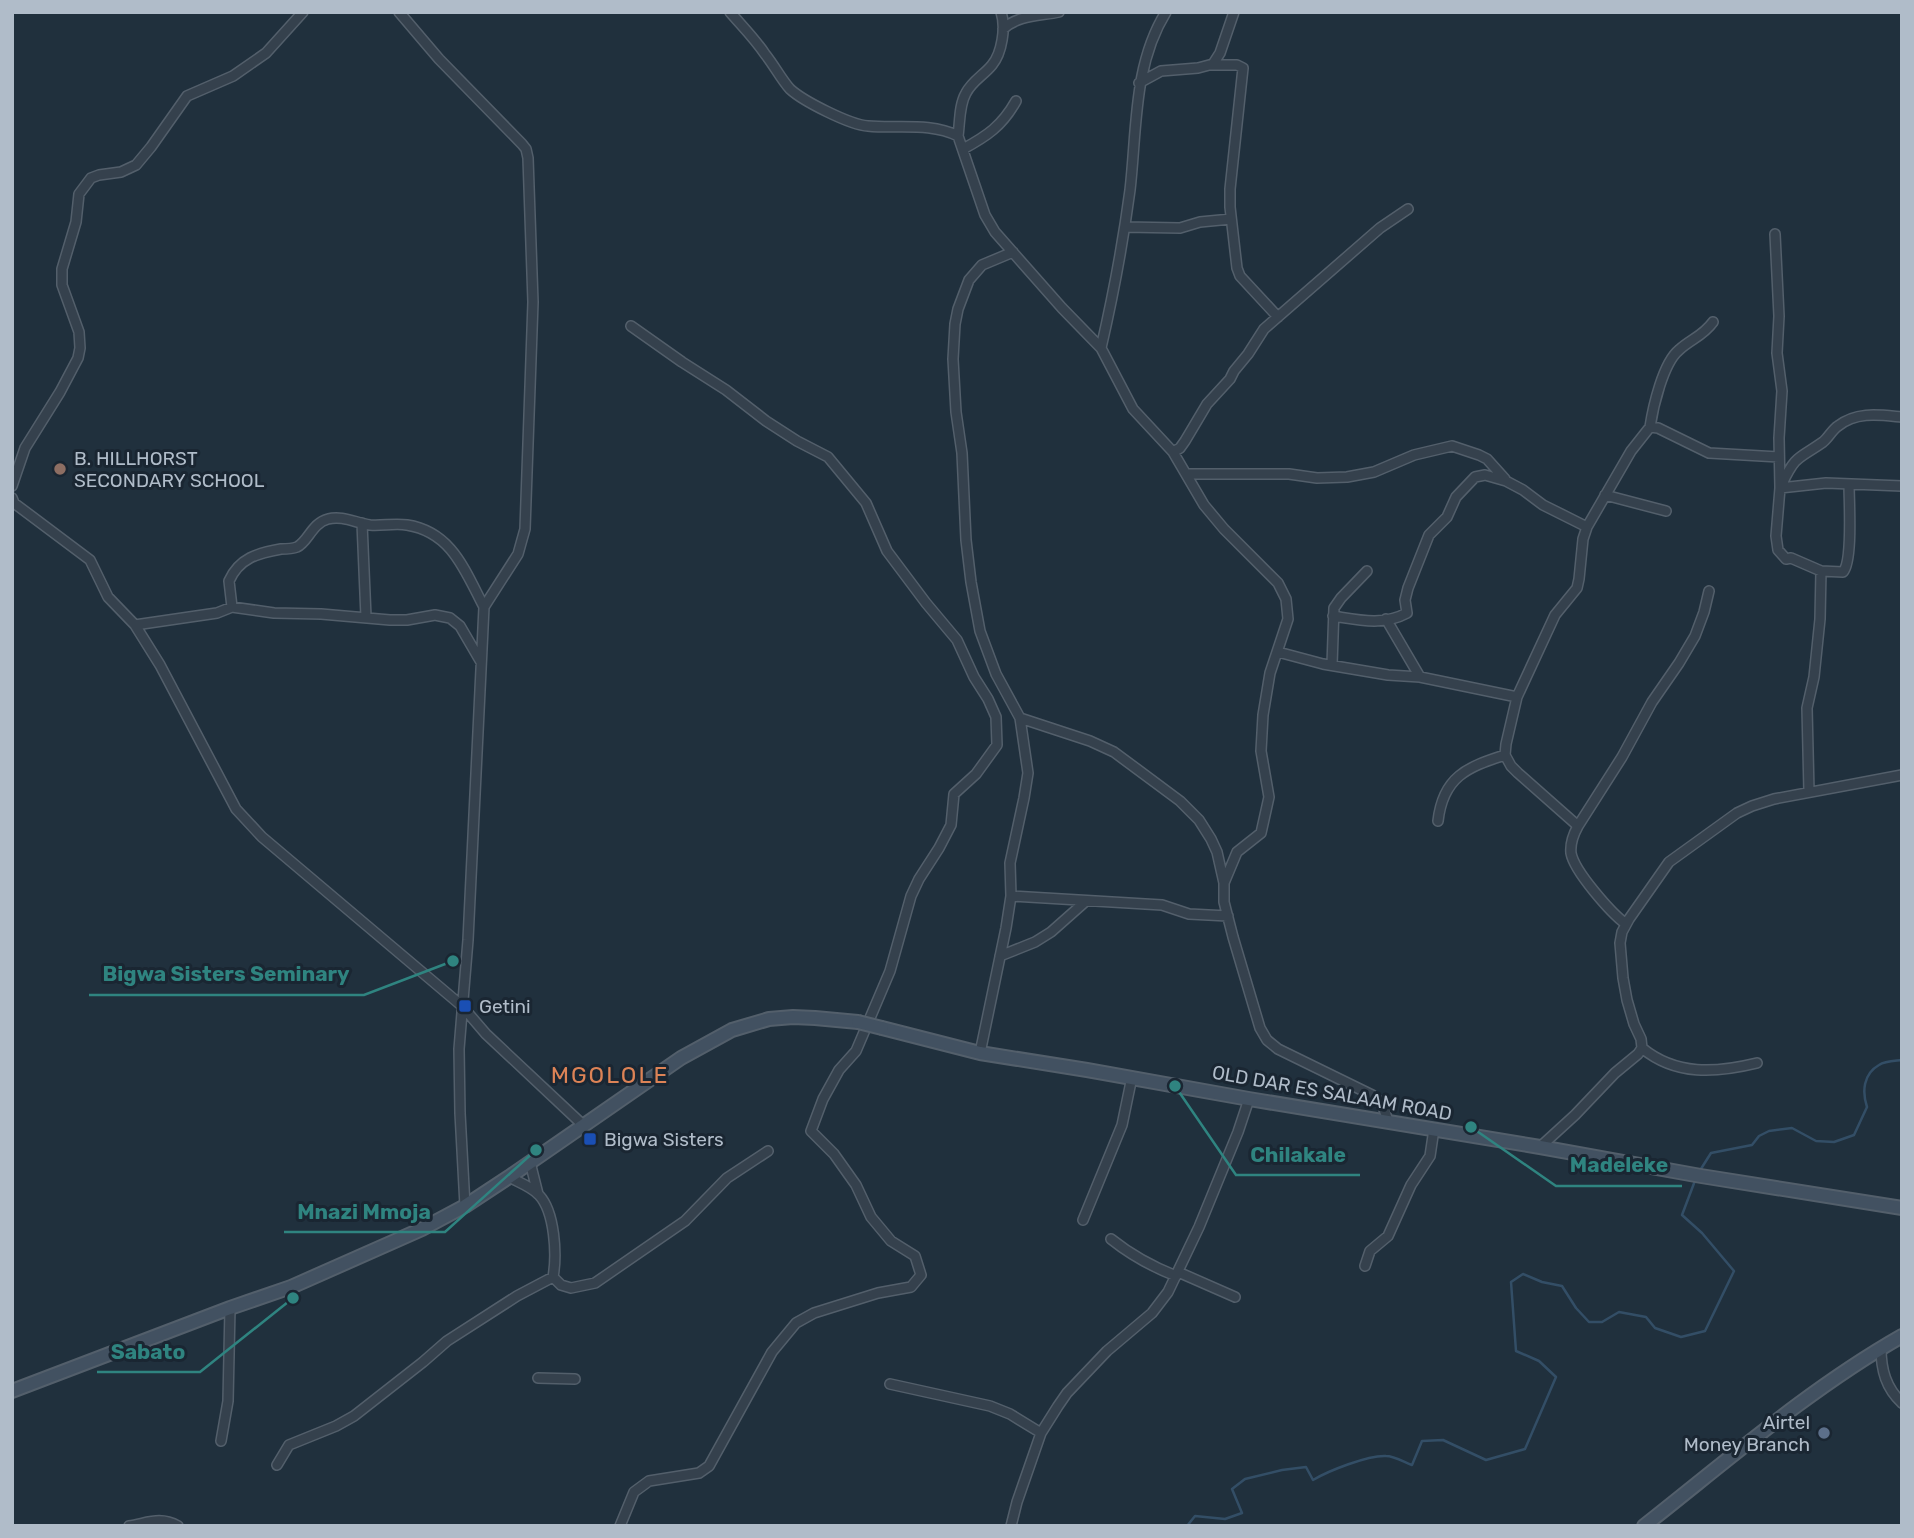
<svg xmlns="http://www.w3.org/2000/svg" width="1914" height="1538" font-family="Rubik,sans-serif">
<style>
.lines{fill:none;stroke-linecap:round;stroke-linejoin:round}
.stream{stroke:#334e66;stroke-width:2.5}
.street-casing{stroke:#535f6b;stroke-width:12}
.secondary-casing{stroke:#535f6b;stroke-width:16}
.street{stroke:#35414d;stroke-width:9}
.secondary{stroke:#425161;stroke-width:12}
.secondary-bridge-casing{stroke:#535f6b;stroke-width:16;stroke-linecap:butt}
.secondary-bridge{stroke:#425161;stroke-width:12}
.education-dot{fill:#8d6e63;stroke:#1a2632;stroke-width:2.5}
.transit-dot{fill:#1a4fb4;stroke:#1a2632;stroke-width:2.5}
.service-dot{fill:#5c6f8a;stroke:#1a2632;stroke-width:2.5}
.labels{text-anchor:middle;dominant-baseline:central;stroke-width:6;stroke-linejoin:round;paint-order:stroke}
.poi-label{font-size:19px;fill:#b0bcc9;stroke:#1a2632;text-anchor:start}
.street-label{font-size:19px;fill:#b0bcc9;stroke:#1a2632}
.quarter-label{font-size:23px;letter-spacing:2px;fill:#dd8356;stroke:#1a2632}
.leader{fill:none;stroke:#2f8480;stroke-width:2.5}
.callout-dot{fill:#2f8480;stroke:#1a2632;stroke-width:2.5}
.callout-label{font-size:21px;text-anchor:middle;font-weight:bold;fill:#2f8480;stroke:#1a2632;stroke-width:6;stroke-linejoin:round;paint-order:stroke}
</style>
<rect width="100%" height="100%" fill="#20303d"/>
<g class="lines">
<path class="stream" d="M1699,1172L1711,1153L1752,1145L1759,1136L1769,1131L1792,1128L1816,1141L1834,1142L1854,1135L1867,1107C1862,1092 1863,1074 1879,1065C1885,1061 1894,1061 1902,1060
M1187,1526L1195,1516L1225,1519L1242,1513L1232,1489L1245,1479L1282,1470L1306,1467L1313,1480C1328,1471 1368,1455 1386,1456C1394,1456 1404,1462 1412,1465L1422,1441L1443,1440L1486,1460L1525,1449L1556,1377L1539,1361L1516,1351L1511,1282L1523,1274L1542,1282L1562,1286L1576,1308L1589,1322H1602L1619,1312L1646,1317L1655,1328L1681,1337L1705,1331L1734,1271L1702,1233L1682,1215L1696,1178"/>
<defs>
<path id="street" d="M399,12L439,59L522,144L526,149L528,158L533,302L525,529L518,554L484,607L468,940L459,1049L460,1113L465,1206
M730,12C742,26 755,39 765,54C774,65 781,79 790,89C803,101 850,125 868,126C897,129 930,122 958,136L985,215L995,232L1062,308L1101,348L1133,409L1173,452L1204,505L1224,529L1278,583L1286,599L1288,619L1270,673L1263,715L1261,751L1269,797L1261,833L1237,852L1224,883V902L1233,937L1260,1028L1267,1040L1278,1049L1372,1095C1382,1102 1385,1110 1388,1122
M1003,29C1018,15 1040,16 1059,12
M1210,65H1237L1243,68L1230,189V207L1237,268L1240,276L1278,317
M1139,83L1161,71L1198,68L1213,64L1220,53L1234,12
M958,136C960,122 959,105 966,93C972,81 984,75 992,65C1002,53 1006,27 1001,12
M963,149C987,136 1002,126 1016,101
M1125,227L1180,228L1200,222L1231,219
M1775,234L1779,316L1777,353L1782,391L1779,438L1780,488L1776,536L1778,550L1786,559L1791,558L1821,571L1820,619L1814,677L1807,708L1809,792
M1101,348C1113,296 1123,243 1130,190C1137,130 1133,65 1166,12
M1650,427C1653,407 1663,363 1679,350C1691,339 1703,336 1713,322
M1173,452L1180,448L1185,441L1207,404L1230,379L1234,371L1248,354L1264,329L1380,228L1408,209
M1186,474H1289L1317,478L1347,477L1374,472L1414,455L1452,446L1479,455L1487,459L1505,479
M1782,484C1796,454 1799,459 1823,442C1829,437 1832,430 1838,426C1857,411 1880,415 1902,417
M12,486L25,448L60,392L78,358L80,348L79,332L62,285V269L76,222L79,194L91,178L99,175L121,172L136,165L151,147L187,96L233,76L266,53L303,12
M1780,488L1826,483L1902,486
M1605,495L1666,511
M12,498L14,503L90,560L108,597L135,625L160,665L236,809L262,837L462,1006L486,1034L583,1125
M362,523L366,617
M1821,571L1843,572C1853,561 1849,502 1849,484
M232,607L229,581C239,558 258,553 281,549C285,549 292,549 297,547C308,542 312,523 328,519C342,515 356,523 370,525C382,526 395,523 407,525C452,532 465,571 484,607
M1333,616C1359,620 1383,626 1407,613L1405,600L1408,588L1429,535L1447,517L1456,497L1475,477L1485,475L1506,481L1523,490L1543,505L1587,527
M1386,619L1420,677
M135,625L217,613L232,607L274,613L321,614L390,620H407L435,615L450,618L460,626L481,662
M1278,652L1323,664L1388,675L1420,677L1517,697
M1332,665L1334,608L1341,598L1367,571
M1020,718L1090,741L1114,752L1180,801L1199,820L1211,839L1217,852L1224,883
M1438,821C1443,777 1467,767 1505,755
M1578,826L1622,757L1652,702L1679,663L1695,636L1704,612L1709,591
M1011,896L1162,905L1189,914L1228,916
M1626,924C1611,913 1574,871 1571,853C1570,843 1573,835 1578,826L1518,773L1511,766L1505,755L1506,744L1517,697L1555,615L1577,588L1579,579L1583,539L1587,527L1631,451L1650,427L1658,428L1709,453L1779,457
M1000,956L1035,942L1051,932L1086,901
M1642,1048C1676,1076 1716,1073 1757,1063
M980,1053L1006,928L1011,896L1010,863L1024,798L1028,773L1020,718L996,674L980,631L971,582L966,540L962,453L956,412L953,359L955,324L958,309L969,280L982,265L1013,252
M1540,1147L1575,1115L1615,1073L1638,1054L1642,1048L1641,1039L1634,1024L1627,1000L1623,978L1620,943L1622,932L1629,919L1669,862L1737,813L1752,806L1774,799L1902,775
M530,1162L538,1194
M509,1177C518,1182 532,1187 539,1195C555,1212 557,1255 553,1277
M1083,1220L1122,1125L1132,1077
M1111,1239C1131,1255 1153,1267 1176,1276
M1365,1266L1370,1251L1388,1236L1411,1185L1430,1156L1434,1129
M1178,1272L1235,1297
M553,1277L561,1285L571,1288L595,1283L685,1221L727,1178L768,1151
M1881,1348C1881,1370 1886,1388 1902,1403
M538,1378L575,1379
M890,1384L990,1406L1010,1414L1041,1433
M221,1441L228,1401L230,1308
M277,1465L289,1445L336,1426L354,1416L423,1362L447,1341L517,1296L553,1277
M129,1526C148,1523 160,1516 178,1526
M620,1526L634,1492L649,1481L699,1473L709,1466L772,1352L796,1323L814,1313L878,1293L911,1287L921,1275L915,1256L891,1241L871,1217L856,1185L834,1154L811,1131L823,1099L839,1070L856,1051L890,971L911,896L919,879L939,848L951,825L954,794L976,774L997,745L996,717L988,699L974,677L957,640L926,603L887,551L866,503L828,457L797,441L766,421L726,390L682,362L631,326
M1011,1526L1017,1502L1041,1433L1058,1406L1067,1393L1107,1351L1152,1313L1168,1292L1199,1227L1238,1132L1249,1099"/>
<path id="secondary" d="M882,1028L980,1053L1087,1070L1249,1099L1540,1147L1701,1176L1902,1208
M12,1391L230,1308L291,1287L422,1229L465,1206L509,1177L681,1058L732,1030L769,1019L793,1017L815,1018L858,1022
M1644,1526C1728,1460 1809,1389 1902,1336"/>
</defs>
<use href="#street" class="street-casing"/>
<use href="#secondary" class="secondary-casing"/>
<use href="#street" class="street"/>
<use href="#secondary" class="secondary"/>
<defs>
<path id="secondary-bridge" d="M858,1022L882,1028"/>
</defs>
<use href="#secondary-bridge" class="secondary-bridge-casing"/>
<use href="#secondary-bridge" class="secondary-bridge"/>
</g>
<circle class="education-dot" cx="60" cy="469" r="7"/>
<g class="transit-dot">
<rect x="458" y="999" width="14" height="14" rx="3.5"/>
<rect x="583" y="1132" width="14" height="14" rx="3.5"/>
</g>
<circle class="service-dot" cx="1824" cy="1433" r="7"/>
<g class="labels">
<g class="poi-label">
<text x="74" y="458">B. HILLHORST<tspan x="74" dy="22">SECONDARY SCHOOL</tspan></text>
<text x="479" y="1006">Getini</text>
<text x="604" y="1139">Bigwa Sisters</text>
<text x="1810" y="1422" text-anchor="end">Airtel<tspan x="1810" dy="22">Money Branch</tspan></text>
</g>
<g class="street-label">
<text transform="translate(1332 1093) rotate(10)">OLD DAR ES SALAAM ROAD</text>
</g>
<g class="quarter-label">
<text x="610" y="1075">MGOLOLE</text>
</g>
</g>
<path class="leader" d="M453 961L364 995H89M1175 1086L1236 1175H1360M1471 1127L1556 1186H1682M536 1150L445 1232H284M293 1298L200 1372H97"/>
<g class="callout-dot">
<circle cx="453" cy="961" r="7"/>
<circle cx="1175" cy="1086" r="7"/>
<circle cx="1471" cy="1127" r="7"/>
<circle cx="536" cy="1150" r="7"/>
<circle cx="293" cy="1298" r="7"/>
</g>
<g class="callout-label">
<text x="226" y="981">Bigwa Sisters Seminary</text>
<text x="1298" y="1162">Chilakale</text>
<text x="1619" y="1172">Madeleke</text>
<text x="364" y="1219">Mnazi Mmoja</text>
<text x="148" y="1359">Sabato</text>
</g>
<rect width="1914" height="1538" fill="none" stroke="#b0bcc9" stroke-width="28"/>
</svg>
